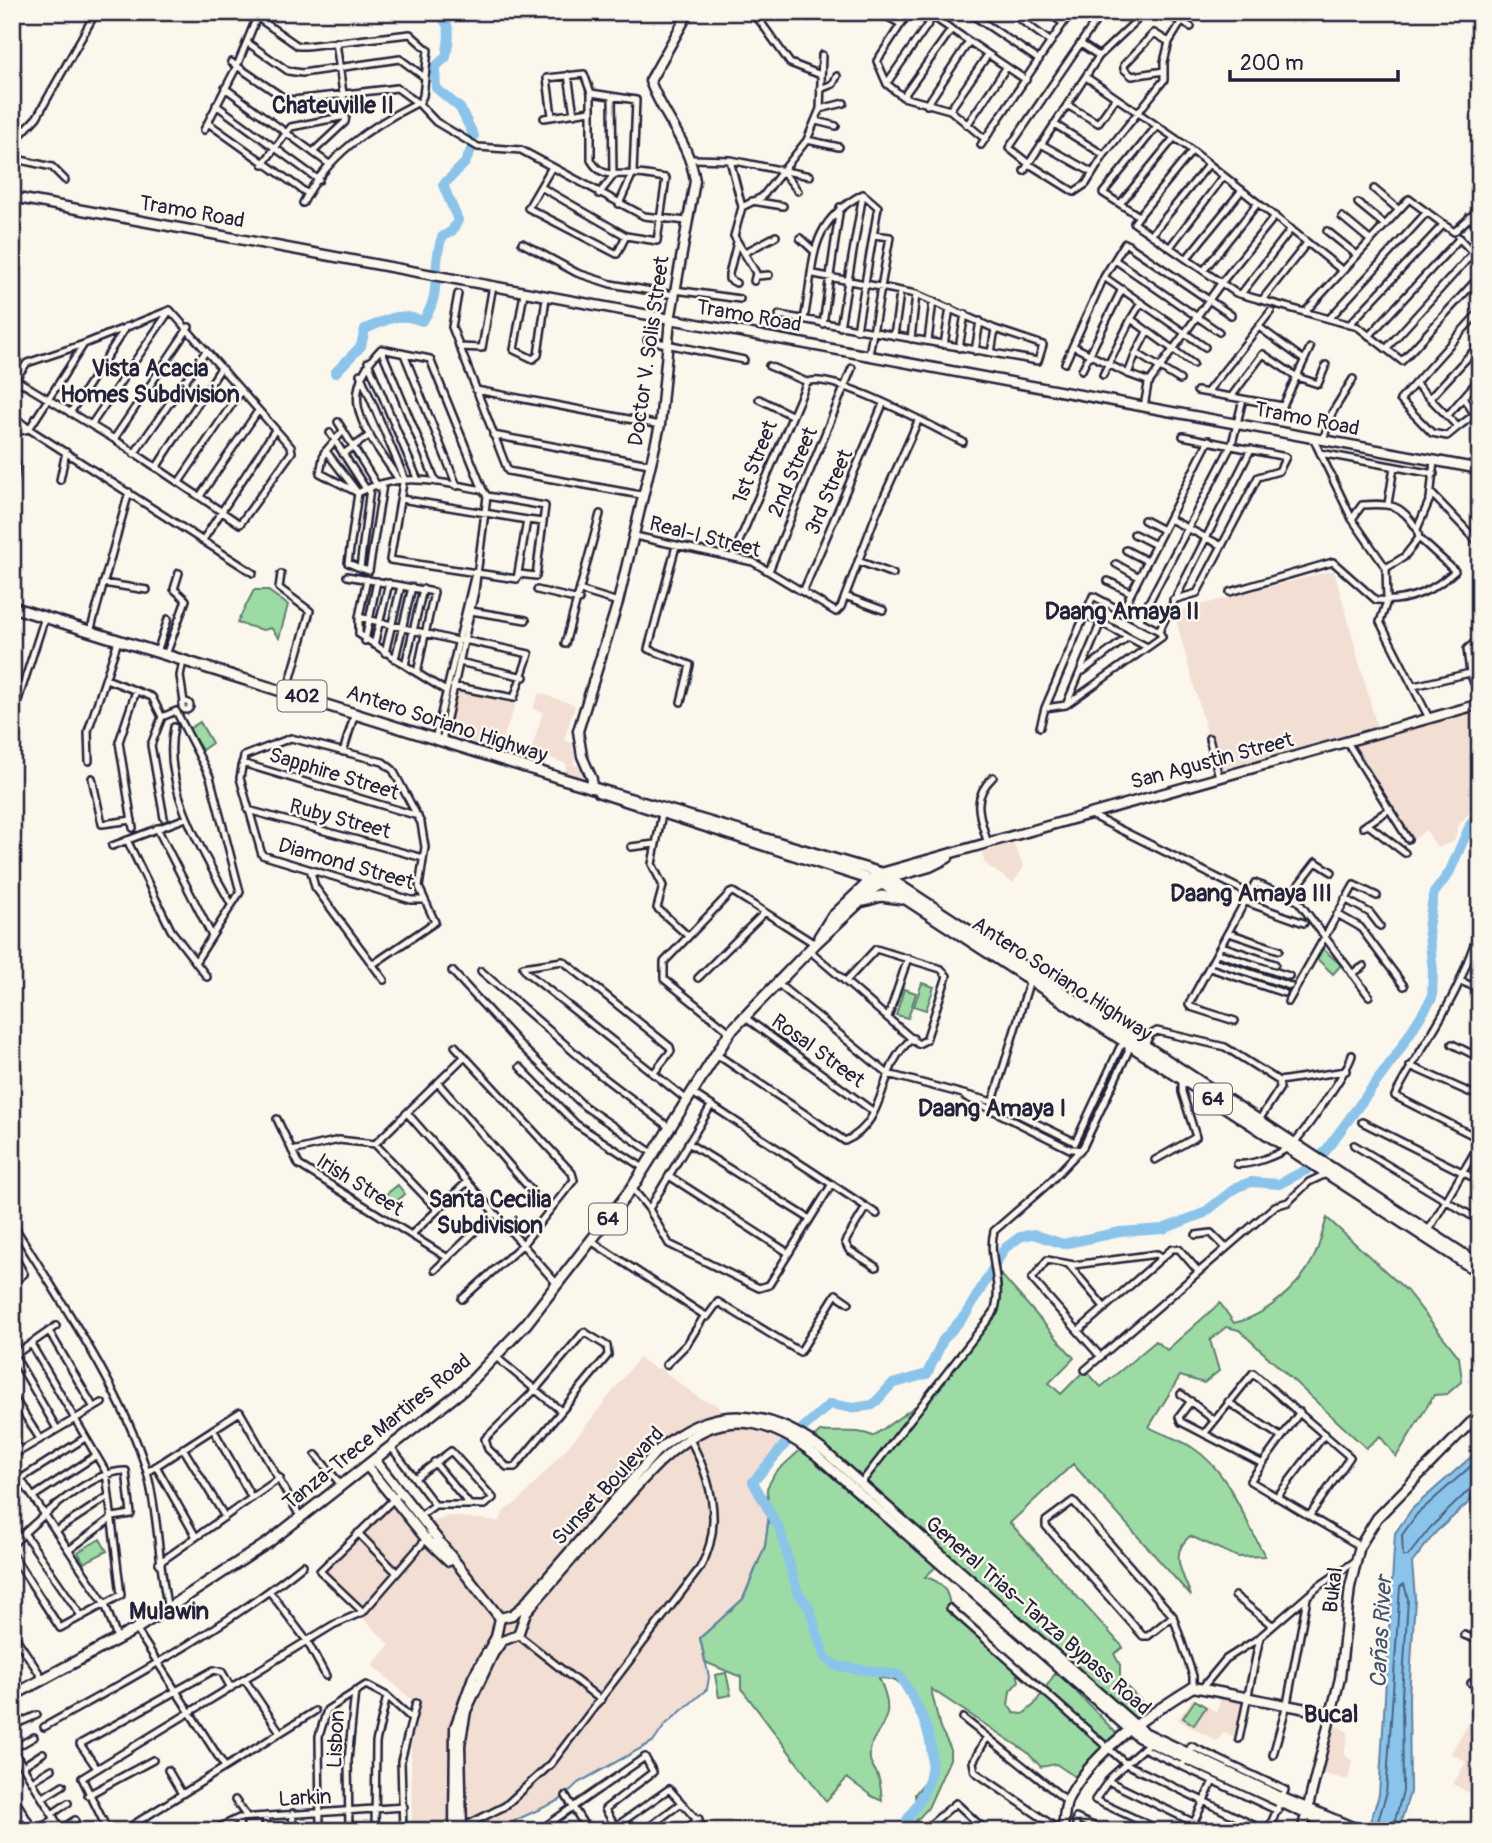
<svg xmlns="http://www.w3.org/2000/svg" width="1492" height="1843" font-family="Pangolin,sans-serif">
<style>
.built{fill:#f2ded2}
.green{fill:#9cdca4;stroke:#5f7f70;stroke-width:2}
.water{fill:#8bc4ea;stroke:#6183a4;stroke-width:2}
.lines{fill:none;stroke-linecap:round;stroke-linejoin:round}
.shore{stroke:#4c6381;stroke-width:2}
.stream{stroke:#6183a4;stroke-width:2}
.river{stroke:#8bc4ea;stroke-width:10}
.street-casing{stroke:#22223b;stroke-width:10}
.secondary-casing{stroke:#22223b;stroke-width:13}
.primary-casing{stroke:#22223b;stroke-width:14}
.street{stroke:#fbf7ec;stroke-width:5}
.secondary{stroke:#fbf7ec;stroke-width:8}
.primary{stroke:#fbf7ec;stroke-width:9}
.labels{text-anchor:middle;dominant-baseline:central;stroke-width:5;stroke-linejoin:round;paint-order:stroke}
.shield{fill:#fbf7ec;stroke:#636270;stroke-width:2}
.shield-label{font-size:19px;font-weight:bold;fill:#22223b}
.street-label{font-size:21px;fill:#22223b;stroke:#fbf7ec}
.neighbourhood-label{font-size:23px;font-weight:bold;fill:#22223b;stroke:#fbf7ec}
.water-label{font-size:23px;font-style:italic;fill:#425370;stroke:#fbf7ec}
.quarter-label{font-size:24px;font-weight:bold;fill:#22223b;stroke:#fbf7ec}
</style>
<rect width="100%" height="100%" fill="#fbf7ec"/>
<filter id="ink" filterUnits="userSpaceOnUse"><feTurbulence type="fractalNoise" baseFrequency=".0143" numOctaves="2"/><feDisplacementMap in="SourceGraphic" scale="14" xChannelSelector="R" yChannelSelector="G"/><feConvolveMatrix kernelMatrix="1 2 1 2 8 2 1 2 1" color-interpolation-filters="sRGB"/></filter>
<g filter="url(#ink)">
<path class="built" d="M1334,570L1377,727L1217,770L1174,612Z
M456,690L516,703L503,738L536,763L447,734Z
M539,693L575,705L564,740L574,744L572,750L577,752L573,764L583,768L581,777L565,772L567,764L531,751L543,712L533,709Z
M1480,710V802L1459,824L1454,841L1437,848L1426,830L1411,841L1350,746Z
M1013,843L1024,867L1013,883L985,864L982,853Z
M639,1358L657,1370L659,1368L701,1399L717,1405L722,1414H760L792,1425L785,1438L789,1442L753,1482L769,1515L765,1546L743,1599L701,1638L709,1677L707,1689L665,1725L654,1741L578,1783L560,1800L515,1819L504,1831H412L411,1748L418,1705L372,1665L390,1645L314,1569L387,1500L369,1478L385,1466L431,1523L448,1516L499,1521L505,1510L519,1501L581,1432Z
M1222,1694L1246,1698L1237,1739L1224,1732L1217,1741L1178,1720L1193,1698L1217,1712Z
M1471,1719L1480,1725V1799L1453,1784L1466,1762L1451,1753Z
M1333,1724L1348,1732L1344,1755L1352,1761L1348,1780L1321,1773Z"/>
<path class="green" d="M254,590H267L288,605L279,638L271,628L263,630L237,623Z
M200,722L212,743L202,750L189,729Z
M1322,948L1341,965L1333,974L1314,956Z
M922,983L934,987L926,1010L914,1006Z
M904,989L916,993L908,1018L896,1015Z
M398,1185L405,1194L388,1209L380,1199Z
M1327,1218L1406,1290L1459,1357L1462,1381L1447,1394L1434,1395L1396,1457L1380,1436L1366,1448L1239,1330L1226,1327L1210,1340L1219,1371L1204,1383L1180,1376L1149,1427C1163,1435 1180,1439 1193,1448C1230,1472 1244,1520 1265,1556L1238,1557L1190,1536C1168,1554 1183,1573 1191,1596L1073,1464L1010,1523L1123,1647L1114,1654L1120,1665V1680L1150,1710L1129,1725L942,1561L925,1577C942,1581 949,1591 950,1608L1015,1665L1019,1681L1010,1691L1008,1705L1014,1713L1023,1714L1034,1705L1054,1675H1060L1118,1735L1091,1759L1077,1778L1056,1764L1041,1767L1027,1752L931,1689L940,1728L950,1747V1759L928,1808L907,1831H900L916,1805L915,1794L928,1778C933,1742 926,1678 879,1678C903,1729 867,1726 870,1759C870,1764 875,1769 877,1774C881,1782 881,1792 882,1801L873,1797L847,1778L826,1801L741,1688V1677L705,1662L700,1638L743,1599L765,1546L769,1515L767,1488L775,1473L821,1431C839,1434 857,1428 873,1436L930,1396L994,1312L999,1272L1074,1358L1049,1383L1061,1394L1085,1370L1101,1387L1156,1341L1167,1350L1220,1303L1234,1323C1264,1317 1300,1286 1313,1259C1320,1247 1322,1231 1327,1218Z
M100,1539L107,1551L84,1563L78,1552Z
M726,1673L731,1695L719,1697L715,1675Z
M1195,1700L1206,1707L1194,1725L1183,1718Z"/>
<path class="water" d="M1480,1449V1488L1467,1504L1436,1532L1412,1563L1415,1598L1409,1697L1410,1792L1398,1831H1367L1379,1795L1395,1533L1412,1509Z"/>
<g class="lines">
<path class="shore" d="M1480,1458L1417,1514L1402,1535L1403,1556H1408L1430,1528L1472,1487L1480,1485
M1375,1831L1386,1795L1400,1587L1404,1584L1408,1599L1402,1696L1403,1791L1392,1831"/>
<path class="stream" d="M504,1831L516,1820L560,1800L578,1783L654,1741L665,1725L707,1689L709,1677L700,1638L743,1599L765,1546L769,1515"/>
<path class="river" d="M435,12C454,24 449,37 446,57L435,67L436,88L460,108L474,136
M335,373L361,346L365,329C387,320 399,311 422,321C443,298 431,265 442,237L452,231L458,220L443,185L465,163L471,150
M900,1831C908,1817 920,1803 926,1788C943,1748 920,1708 899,1675L836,1666L824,1656L809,1607L797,1591L780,1530L753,1482L786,1443L830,1404L853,1408L873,1405L892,1384L927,1374L943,1340L966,1314L1005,1248L1020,1237L1033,1234L1063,1244L1120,1232L1163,1229L1204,1213L1237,1187L1251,1182L1279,1184L1306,1170L1324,1153L1397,1054L1432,998L1433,970L1428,927L1434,893L1449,873L1471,823L1480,813"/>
<defs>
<path id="street" d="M746,12L760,21L790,63L821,75
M879,12L901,24
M909,12L877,61L887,84L903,97L950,110L985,139
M926,12L1026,80
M968,12L1039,60
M1010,12L1051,42
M1047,12L1063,23
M1102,12L1009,148L1029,164L1074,192L1086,184L1104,155L1164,80V62L1169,42L1182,21
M1163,12L1191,27
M258,18L298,46H306L410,34L428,50L423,96L419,104
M248,43L288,71L302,73L400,59L423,76
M1081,44L1099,56
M231,62L284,98L293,100L397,88L419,104L436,122L478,147L521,150L644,216L686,221
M1164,71L1132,76L1124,69V65L1154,33L1169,42
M568,75L574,114
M1086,77L1185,145L1343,271
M887,83L933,17
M225,88L329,164
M820,89L833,84L837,76
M591,93L636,100L633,173L619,204
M903,97L951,30
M216,105L319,180
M927,105L968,43
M1067,105L1098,123L1116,98
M820,109L844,103
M950,110L987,56
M544,118L590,111
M816,121L836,126
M208,123L308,194
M1054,124L1104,155
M967,125L1006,68
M1157,126L1103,193L1139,216L1134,223L1236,293L1358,327L1402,361L1480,276
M204,130L237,66L259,12
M807,140L839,147
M12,144L37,117L96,12
M1041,144L1093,173
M981,145L1071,12
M314,151L345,122L346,116L336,42
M12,158L52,167L65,180
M692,159L730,160L810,176
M730,160L742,207L734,236L756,273L754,281
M263,164L291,127L346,116
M552,167L528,208L617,254L626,236
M1024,171L1099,56L1136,21L1137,12
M783,172L798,191
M541,187L626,236L657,241L666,178C655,177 643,173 632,174C614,174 601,178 591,160V93L584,74L547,78L552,116
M1374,189L1399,210
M599,194L613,176L612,97
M752,201L783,206
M303,203C327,156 369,127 415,104
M1358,203L1385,225
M1120,204L1174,138
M742,207L762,197L807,140L820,109L822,55
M1139,216L1192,151
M1342,217L1371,241
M1469,217L1480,229
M1327,231L1357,255
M1151,235L1209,164
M1458,237L1480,260
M800,238L815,252
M522,243L577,273L611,284L674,295
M1170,247L1224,176
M744,253L776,236
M1187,258L1242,190
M1115,260L1219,332
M1204,270L1258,203
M757,276L769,275
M1104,277L1205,347
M736,283L729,279V274L737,242
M675,290L740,299
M524,293L514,350L533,359L538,355L546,298
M458,294L452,327L508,471L641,495
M1241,294L1291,229
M1262,300L1307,243
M1305,312L1409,199L1454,232L1480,208
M779,315L1038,361L1043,345L995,329L916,294L814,274
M804,319C816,262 805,225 863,194L878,207L857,330
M1131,319L1141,303
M1329,319L1427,212
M823,324L840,207
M1349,325L1444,224
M840,327L863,194
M1259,327L1304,360
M894,336L900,293
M1369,336L1460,238
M911,339L916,294
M647,340L744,360
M928,341L933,301
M84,344L27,363L15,379L114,439L240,524L292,452L291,447L170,310L84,344L29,429L253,573
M944,345L950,308
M1073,346L1128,374
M459,347L482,348L493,285
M959,348L965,314
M381,349L436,482
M1386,349L1473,253
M975,351L980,321
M991,353L995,329
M1136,353L1147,332
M404,354L457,486
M869,355L890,237L873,235
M368,362L417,478
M1065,363L1104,277L1125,243L1231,315
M769,366L807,382C833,371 934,428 963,442
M1082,370L1122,289
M360,374L404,477L390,560L517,579L527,520L401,499
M1103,375L1131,319L1193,364
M1150,382L1128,374L1136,353L1180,380
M1415,383L1458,427L1447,436L1432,433L1400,400L1480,311
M476,390L660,425
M1197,391L1283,406L1310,348
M1208,391L1271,311
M1231,397L1263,354L1297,377L1318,384L1326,365
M1431,397L1480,344
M1463,398L1480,421
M759,399L791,415
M1144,407L1148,384L1222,282L1275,216
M70,413L126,327
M12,415L29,429
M1448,415L1480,378
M338,422L378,487
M91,425L170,310
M1458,427L1475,414
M343,431L324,453L320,473L358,493C400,470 439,482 483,490L487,496L545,506L543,522L527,520
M12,433L29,429
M330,433L366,489
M493,435L649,464
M1313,438L1352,519L1362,505C1391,503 1401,504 1417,529
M114,439L189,327
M1323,440L1332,413L1353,379
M326,451L358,493L348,563L360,568
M1320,453L1434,474
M134,454L206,351
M343,454L370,435
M156,468L221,368
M60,480L66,452
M399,480C368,433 333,399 381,349L430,359L483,490
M179,482L241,391
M370,488L360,568L369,571L383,485
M1431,493L1478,542
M200,496L258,411
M12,502L16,462
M1388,504L1394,467
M1170,519L1222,546
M1352,519L1386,568L1387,601L1380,622L1429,718
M1144,520L1163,530
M1134,534L1156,545
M635,536L753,562L836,612L841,607L877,512L918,421
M203,540L275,430
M676,546L648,649L690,665L681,702
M1126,550L1147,561
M733,556L807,382
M858,561L893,574
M1116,564L1139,577
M1386,568L1404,557L1419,538
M769,571L852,368
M281,574L279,588L310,611L287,692
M519,574L536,576L543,522
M347,576L434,592L417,673L446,691
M1108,581L1130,592
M103,583L147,590
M537,590L579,600
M582,591L618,602
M803,592L883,404
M1230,592L1333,562L1376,600C1407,603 1432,592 1455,571L1419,538L1417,529L1430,499L1434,461
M845,596L883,610
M1093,596L1159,631L1162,637L1066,705L1045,708Z
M1173,600L1197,593L1258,477L1279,471L1286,457L1183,436
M471,611L526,620
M1121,613L1209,440
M1085,614L1147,647
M359,617L367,579
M1139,621L1232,444L1243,399
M1159,631L1251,449
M90,632L129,492
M365,641L377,581
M565,644L600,514
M374,645L389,583
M157,652L168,619
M385,653L401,586
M166,655L186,600L174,589L179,573
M395,659L412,587
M183,661L180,676L184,702
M459,662L524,677
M405,665L423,589
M1480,670L1470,673L1480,698
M1083,671L1128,637
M417,673L359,634V617L457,641L464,640L529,654L514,698L453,686
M106,679L152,697L162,717L176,711L210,777L240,892L196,961
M1414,686L1470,673L1467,649L1480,638
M182 706a4 4 0 1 1 8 0a4 4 0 1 1-8 0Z
M1067,703L1101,622
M162,717L151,745L164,818
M12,719L45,617
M174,727C161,786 204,854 231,904
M1040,727L1045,708
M1209,738L1219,777
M435,739L474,577
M442,741L475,591L487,496
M1347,742L1408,839
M343,752L355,713
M89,761L88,731L118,641
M242,763L418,816
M92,778L102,824L132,820
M248,810L423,858
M662,814L652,864L663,886L657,908L688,936
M1091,815L1250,894
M1367,824L1405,853
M1363,827L1390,809
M133,828L119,742L136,691
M157,828L212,936
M127,840L171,930L207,977
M988,844C980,816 970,799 993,777
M112,846L186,818
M631,847L655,844
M311,872L315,887L384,980
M1289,897L1316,862L1332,872
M1345,899L1370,913L1380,926
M1246,902L1304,923
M1337,914L1360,927L1404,986
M1480,929L1460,981L1480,989
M1229,933L1279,950
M1222,946L1275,964
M809,950L918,1044L926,1040L947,976L941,969L876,949L846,981
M1218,953L1289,976
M1213,961L1290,986
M372,965L435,922L419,887L425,847L421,823L393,770L383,762L291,738L244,756L240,778L262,855L411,900H423
M1210,968L1284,993
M452,971L523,1048L584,1106L654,1154
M481,971L599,1074L670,1128
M1352,974L1364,966
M698,978L764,913
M1460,981C1442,1022 1415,1056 1395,1096L1480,1139
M777,983L888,1074L993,1102L1075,1142
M1288,1002L1354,885L1377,896
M743,1016L874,1112
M888,1017L908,958
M1235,1021L1191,1007L1189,1004L1255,883L1298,901L1369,996
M730,1032L664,979V962L730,893L733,892L815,944
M1452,1044L1480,1058
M1145,1045L1150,1035L1157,1031L1225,1047L1279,1081L1346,1071
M455,1046L572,1173L574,1180L522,1245L462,1299
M716,1054L845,1141C889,1122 877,1065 913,1038
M1410,1066L1480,1097
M520,1067L576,1124L645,1169
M653,1074L671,1051L670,1047L563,961L523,967L526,972L687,1100
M438,1083L549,1211
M691,1092L877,1214
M964,1096L1070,1149H1077
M990,1111L1030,980
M407,1113L557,1284
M277,1119L299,1165L448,1258
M1259,1120L1280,1088L1279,1081
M1362,1122L1480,1181
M688,1143L810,1219
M1075,1143L1120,1047L1128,1042
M375,1144L465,1056
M1354,1145L1480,1221
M292,1151L339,1140L375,1144L437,1209
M1155,1160L1196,1137L1182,1092V1078
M1237,1164C1250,1166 1277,1155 1288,1148C1300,1140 1349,1069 1352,1055
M669,1176L787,1252
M632,1188L649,1209L669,1244L759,1288L769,1285L832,1184
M866,1207L845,1242L849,1250L876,1267
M649,1209L711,1106
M12,1223C57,1295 123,1391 147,1472C159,1516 158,1564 168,1609
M1428,1231L1480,1143
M411,1235L467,1182
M1196,1235L1211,1233L1225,1247
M591,1241L707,1317L718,1302L800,1352L836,1294L849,1303
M12,1252L24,1274L12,1284
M1069,1265L1105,1308
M435,1270L494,1213
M49,1331L94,1408
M1078,1331L1172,1249H1179L1198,1271
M584,1332L607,1346L608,1355L515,1467H507L488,1449L485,1439L535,1390Z
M14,1355L57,1429
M1100,1356L1032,1279L1047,1260L1074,1265L1157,1254L1162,1258
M12,1357L56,1326
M496,1357L561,1411
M666,1365L687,1344L705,1315
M1085,1370L1275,1206L1288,1202L1309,1182L1328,1173
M1181,1394L1214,1420
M12,1395L40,1439
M1191,1401L1179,1417L1181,1422L1261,1463
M1228,1402L1281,1437
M1300,1412L1250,1481L1360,1546
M213,1429L252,1498
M1204,1434L1253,1373L1350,1457L1310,1515
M12,1438L20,1451
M391,1447L435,1505
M183,1448L225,1517
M316,1455L342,1486
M12,1456L102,1403
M434,1462L469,1504
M12,1466L105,1604L117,1638
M156,1466L196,1537
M147,1472L240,1412L301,1518
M22,1478L85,1438
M415,1478L451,1451L493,1498L485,1505H435L424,1513
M861,1483L994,1312C1004,1285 987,1258 994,1231L1048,1184L1083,1147L1128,1052V1043
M34,1496L95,1456
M1277,1497L1325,1434
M56,1531L109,1496
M24,1533L82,1617
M358,1533L396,1572
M12,1545C36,1521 92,1469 126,1471L131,1514L113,1517L69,1550
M12,1554L60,1628L121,1595L106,1472L31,1344
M159,1563L280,1478
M270,1592L307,1641L326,1676
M1235,1596L1272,1625
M950,1608L1126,1764L1266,1831
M363,1612L320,1571L401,1492
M1173,1616L1148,1636H1143L1046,1526V1521L1073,1501L1173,1616L1193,1676V1687
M136,1629L225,1767
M12,1632L43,1679
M518,1635L601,1700
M1464,1635L1480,1641
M245,1680L280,1732
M1471,1683L1480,1686
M1202,1688L1226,1659L1259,1638
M963,1718L987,1737L973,1762L975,1772L1061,1831
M12,1726L37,1715
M44,1727C133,1677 224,1629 303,1565
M987,1737L1067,1801
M1239,1739L1260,1637L1319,1586L1354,1562
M1149,1743L1111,1777L1095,1800L1162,1831
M12,1748L62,1831
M13,1749L34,1737
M1145,1749L1278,1811
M1273,1755L1287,1704L1307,1598
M23,1766L43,1753
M1182,1766L1191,1746L1285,1790L1268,1831
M96,1767L80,1744L214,1670L222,1672L231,1688
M168,1770L182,1794
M32,1781L52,1769
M1108,1781L1211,1831
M12,1794L34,1831
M88,1795L153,1760
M566,1796L588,1831
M42,1798L63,1785
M235,1800L247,1817
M52,1814L68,1803
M239,1818L240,1831
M615,1827L669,1789L707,1831
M461,1828L505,1806L551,1764L700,1568C725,1524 711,1477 688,1436
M61,1829L75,1820
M35,1831L55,1819
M108,1831L82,1778L333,1625L363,1612L428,1537
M123,1831L315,1711
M211,1831L239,1818L404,1807
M265,1831L266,1816
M292,1831L293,1813
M320,1831L319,1736L327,1710L366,1685L387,1696L411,1718
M349,1831L348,1760L355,1691
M375,1831L376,1742L387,1696
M403,1831L401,1761L416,1703
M547,1831V1825L645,1757L653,1772L605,1809L618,1831
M644,1831L681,1803
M683,1831L699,1819
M931,1831L930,1825L956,1803L986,1831
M1076,1831V1818L1104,1831
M1190,1831L1213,1781"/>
<path id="secondary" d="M12,197L1480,469
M591,788L592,779L582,756L578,731L618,602L660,425L670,320L695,181C690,144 663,116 650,81L689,12
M881,873L1480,704
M891,878L930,867L948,858
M375,1460L500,1618
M367,1466L426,1539L449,1561
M500,1618L512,1615L521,1608L656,1452C711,1403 768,1407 824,1451L1142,1731L1283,1798L1362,1831
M454,1831L455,1727L473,1677L496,1637L500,1618
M462,1831L460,1745L466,1711L493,1654L502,1641L518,1635L526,1612C555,1579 584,1545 614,1512C675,1442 725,1383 817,1456L1138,1737L1343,1831
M1063,1831C1064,1821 1064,1807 1068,1799C1093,1750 1148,1715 1193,1687L1332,1714
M1302,1831L1340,1678L1350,1587L1360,1546L1377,1518L1480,1413"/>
<path id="primary" d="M12,607L560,778L881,873L1480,1265
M599,792L881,883L1480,1273
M864,901L881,896L902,899
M819,937L831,918L876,875
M12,1696L136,1629L269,1542L463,1390L526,1324L632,1188L730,1032L815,944L875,888L891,878"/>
</defs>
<use href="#street" class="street-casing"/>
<use href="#secondary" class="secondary-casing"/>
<use href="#primary" class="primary-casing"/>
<use href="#street" class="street"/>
<use href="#secondary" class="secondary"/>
<use href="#primary" class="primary"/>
</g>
</g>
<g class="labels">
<g class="shield">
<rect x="277.5" y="680.5" width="49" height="31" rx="5"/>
<rect x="1194" y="1083.5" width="38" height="31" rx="5"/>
<rect x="589" y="1203.5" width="38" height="31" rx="5"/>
</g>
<g class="shield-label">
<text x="302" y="696">402</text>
<text x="1213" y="1099">64</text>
<text x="608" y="1219">64</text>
</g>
<g class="street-label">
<text transform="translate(192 212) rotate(10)">Tramo Road</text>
<text transform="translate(749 316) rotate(10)">Tramo Road</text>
<text transform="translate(649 351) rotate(-82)">Doctor V. Solis Street</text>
<text transform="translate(1307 419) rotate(11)">Tramo Road</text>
<text transform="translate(755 462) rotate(-68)">1st Street</text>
<text transform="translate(793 472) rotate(-67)">2nd Street</text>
<text transform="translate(829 492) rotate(-67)">3rd Street</text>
<text transform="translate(705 537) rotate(14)">Real-I Street</text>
<text transform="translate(447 724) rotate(18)">Antero Soriano Highway</text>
<text transform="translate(1212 761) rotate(-15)">San Agustin Street</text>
<text transform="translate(334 774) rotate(17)">Sapphire Street</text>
<text transform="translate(340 819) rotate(15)">Ruby Street</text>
<text transform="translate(346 864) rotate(16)">Diamond Street</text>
<text transform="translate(1062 979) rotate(33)">Antero Soriano Highway</text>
<text transform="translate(818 1051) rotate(36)">Rosal Street</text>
<text transform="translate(360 1185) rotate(32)">Irish Street</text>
<text transform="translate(377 1432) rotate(-39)">Tanza-Trece Martires Road</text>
<text transform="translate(608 1486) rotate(-47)">Sunset Boulevard</text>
<text transform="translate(1333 1590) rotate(-83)">Bukal</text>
<text transform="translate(1038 1616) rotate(41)">General Trias–Tanza Bypass Road</text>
<text transform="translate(336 1739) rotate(-87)">Lisbon</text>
<text transform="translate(305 1798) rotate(-3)">Larkin</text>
</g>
<g class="neighbourhood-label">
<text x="333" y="105">Chateuville II</text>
<text x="150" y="368">Vista Acacia<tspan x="150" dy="26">Homes Subdivision</tspan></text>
<text x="490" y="1199">Santa Cecilia<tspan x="490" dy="26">Subdivision</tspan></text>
</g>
<g class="water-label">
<text transform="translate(1381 1632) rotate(-87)">Cañas River</text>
</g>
<g class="quarter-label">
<text x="1122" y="611">Daang Amaya II</text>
<text x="1251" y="893">Daang Amaya III</text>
<text x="992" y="1108">Daang Amaya I</text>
<text x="169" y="1611">Mulawin</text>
<text x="1331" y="1714">Bucal</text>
</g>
</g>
<rect width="1492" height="1843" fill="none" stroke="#fbf7ec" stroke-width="42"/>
<rect x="21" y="21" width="1450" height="1801" fill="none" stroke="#22223b" stroke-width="2.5" filter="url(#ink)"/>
<path d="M1230 70v10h168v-10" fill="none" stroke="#22223b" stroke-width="3.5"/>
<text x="1240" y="70" font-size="21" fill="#22223b" stroke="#fbf7ec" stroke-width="5" paint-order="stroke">200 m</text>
</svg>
